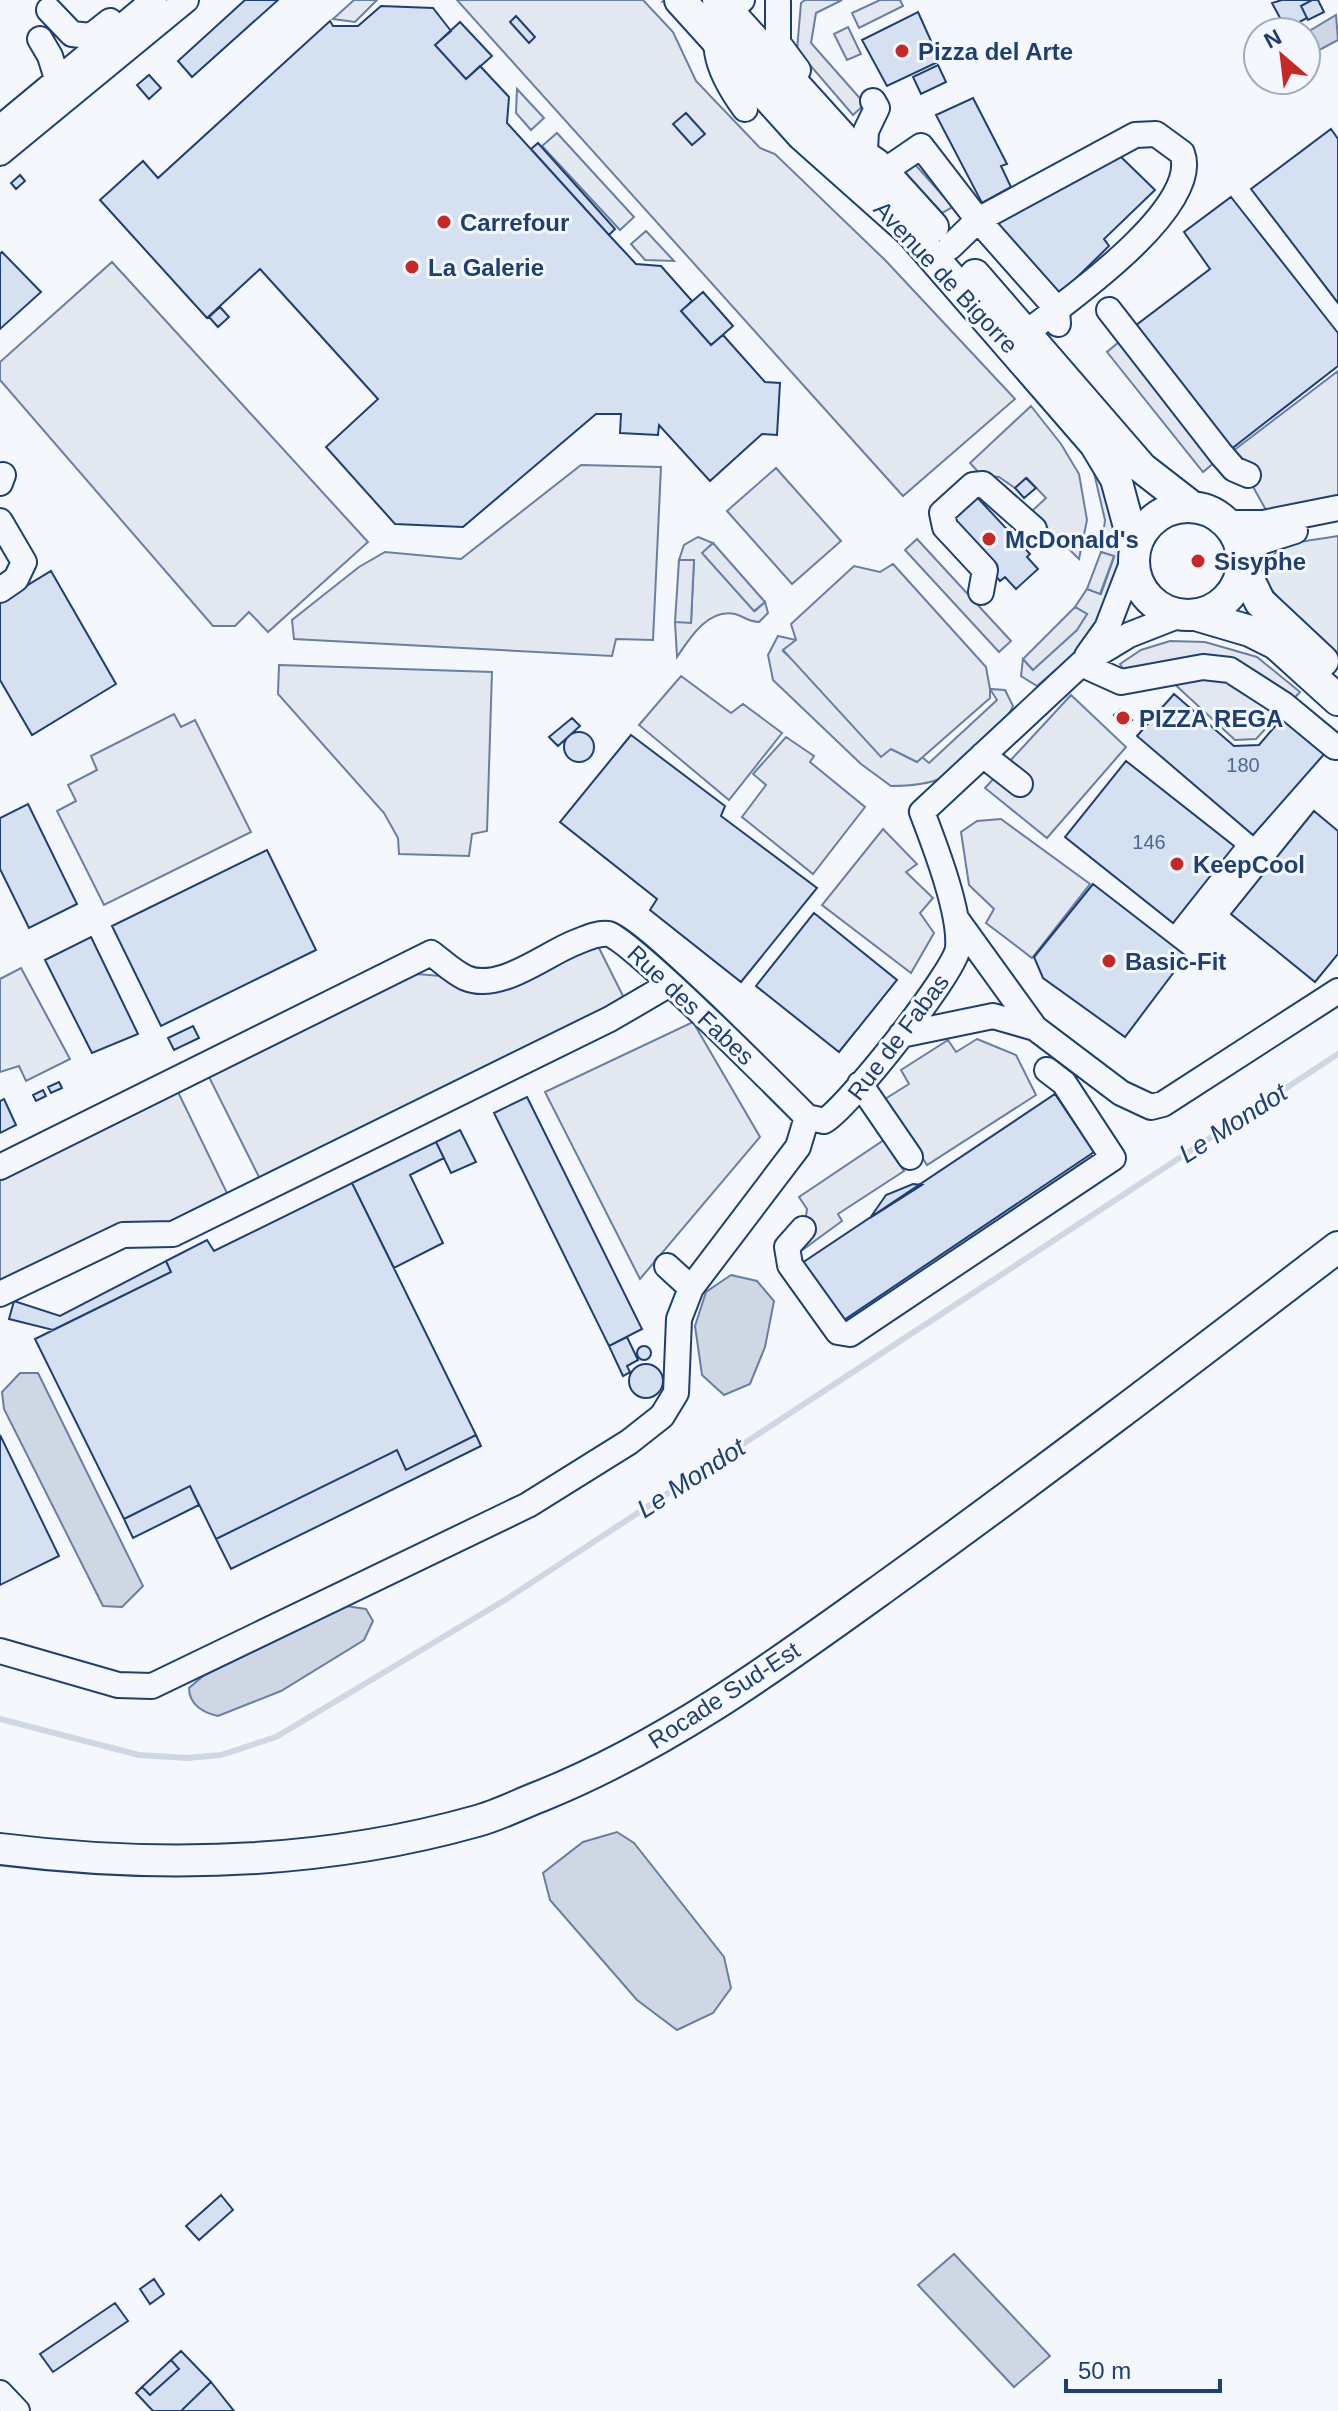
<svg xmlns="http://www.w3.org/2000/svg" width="1338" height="2411" font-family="Arial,sans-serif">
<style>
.green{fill:#e3e9f0;stroke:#687fa3;stroke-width:2}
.parking{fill:#e3e8f0;stroke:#687fa3;stroke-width:2}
.water{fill:#cfd7e4;stroke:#687fa3;stroke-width:2}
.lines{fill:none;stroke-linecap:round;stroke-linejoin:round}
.stream{stroke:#cfd7e4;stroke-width:6}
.building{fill:#d5e0f0;stroke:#1d3f73;stroke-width:2}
.minor-casing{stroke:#1d3f73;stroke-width:28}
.major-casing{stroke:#1d3f73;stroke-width:34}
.minor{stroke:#f4f7fb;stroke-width:24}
.major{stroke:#f4f7fb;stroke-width:30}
.hedge{stroke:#2c6c60;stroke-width:6;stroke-dasharray:4 6;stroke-linecap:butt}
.poi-dot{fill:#c62828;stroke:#f4f7fb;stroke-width:3}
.labels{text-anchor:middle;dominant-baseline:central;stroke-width:6;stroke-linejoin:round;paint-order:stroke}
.number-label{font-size:20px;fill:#4b6792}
.poi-label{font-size:24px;font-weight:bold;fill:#1d3f73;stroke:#f4f7fb;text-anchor:start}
.street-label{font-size:24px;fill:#1d3f73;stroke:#f4f7fb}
.water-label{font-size:26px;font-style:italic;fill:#1d3f73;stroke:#f4f7fb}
</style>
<rect width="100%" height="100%" fill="#f4f7fb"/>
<path class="green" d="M517,89L544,118L531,130L516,113Z
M557,133L634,217L620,230L542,146Z
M646,231L674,261L645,260L631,244Z
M1096,456L1122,553L1118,572L1088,642L1037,686L1021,676L1023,659L1032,669L1087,614L1075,607L1087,589L1101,594L1114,557L1101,552L1105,520L1091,460Z
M1338,536V666L1263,580C1266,540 1305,542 1338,536Z
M698,537L713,543L703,553L755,611L765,602L768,613L759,622C749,622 743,616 735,614C708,608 689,639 677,657L675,622H691L694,560H679L684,545Z
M778,636L796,640L783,651L891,749L917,762L922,757L929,763L997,700L990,689L1005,690L1013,706C1006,724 959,769 942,778C926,785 908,786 891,786L861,764L773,680L768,655Z
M21,968L70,1059L26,1081L19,1066L0,1072V979Z"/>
<path class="parking" d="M354,0H377L355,22L333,19Z
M457,0H643L673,32L696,81L760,148L775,154L886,261L1015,399L903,496Z
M805,0H842L816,13L811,43L865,104L853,115L797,50L801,3Z
M880,0H900L903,6L859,28L852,13Z
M848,27L861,54L847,60L834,34Z
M912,161L953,207L942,213L902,169Z
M112,262L368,542L268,632L249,612L235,626H213L0,380V362Z
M1119,342L1215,462L1203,472L1107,352Z
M1338,371V496L1266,510L1233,451Z
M1031,406L1061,444L1079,474L1087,520L1079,559L1031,512L1046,498L1027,478L1015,488L999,477L982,476L970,463Z
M581,465L661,467L653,640L616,639L612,656L294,639L292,620L359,567L385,552L461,559Z
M776,468L841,541L792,584L727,511Z
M917,539L1011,641L999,652L905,550Z
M713,543L765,602L754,611L702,553Z
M1101,552L1114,556L1100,594L1087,589Z
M679,560H694L691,623L675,622Z
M893,564L986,667L990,689V698L917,762L891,749L881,757L783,650L796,640L791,624L854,566L880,572Z
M1075,607L1087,614L1077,630L1033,670L1023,659Z
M1170,641L1205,642L1257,657L1300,692L1256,739L1235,740L1169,679L1128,676L1120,664L1141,650Z
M279,665L492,672L487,831L472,834L469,856L399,854L398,838L384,813L278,694Z
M681,676L731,713L743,704L782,733L729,800L639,725Z
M1071,695L1126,747L1047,838L985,788Z
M174,714L181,727L195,720L251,832L104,905L57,811L76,801L68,785L97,770L91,756Z
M786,737L814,756L810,762L865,807L813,874L742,817L766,785L753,774Z
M1001,819L1090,884L1032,958L986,923L994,909L969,885L961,832L977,821Z
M883,829L917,864L906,872L933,898L920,913L934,933L911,973L822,905Z
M597,944L626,1002L260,1179L209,1077L417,974L514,982Z
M693,1022L760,1137L640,1279L545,1092Z
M977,1039L1016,1055L1036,1095L927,1165L885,1099L909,1084L901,1070L948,1040L956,1052Z
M178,1092L227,1193L157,1228L0,1284V1179Z
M884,1140L904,1171L838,1214L842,1221L801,1251L807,1209L799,1197Z"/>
<path class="water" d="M1336,15L1338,40L1310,55L1306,33Z
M731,1275L757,1281L774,1301L765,1347L750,1384L724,1395L702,1375L695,1326L706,1292Z
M20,1373H38L143,1586L122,1607L103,1606L4,1409L2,1392Z
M346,1606L366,1609L373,1621L364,1640L281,1691L218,1716C204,1713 189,1705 189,1688L203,1676Z
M617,1832L634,1843L724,1957L731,1988L713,2013L677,2030L637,2000L550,1900L543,1873L583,1842Z
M954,2254L1050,2356L1014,2387L918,2285Z"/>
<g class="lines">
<path class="stream" d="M0,1719L139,1755L187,1758L221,1755L276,1737L505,1600L1338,1054"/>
</g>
<path class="building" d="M245,0H278L192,77L178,61Z
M1282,0H1312L1301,6L1307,18L1286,29L1272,3Z
M1312,0H1318L1324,12L1308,20L1301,6Z
M381,6L433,8L451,31L435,45L466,79L480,66L509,97L507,123L609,235L636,264L661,266L692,301L681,311L711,345L723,335L765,382L780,383L777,435L762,434L710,481L659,425L658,435L620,433L621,414H596L463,527L395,524L326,447L378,399L260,269L207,318L100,200L143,161L158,178L330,21L333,26H358Z
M918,12L940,61L887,86L862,40Z
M516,16L535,37L529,43L510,22Z
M460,22L492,56L466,79L435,45Z
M938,65L946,82L921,94L913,77Z
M149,75L161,88L149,99L137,85Z
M973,98L1007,164L1001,166L1011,187L982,203L936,115Z
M686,113L705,134L692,145L673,124Z
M1331,129L1338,139V303L1251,189Z
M538,143L615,229L609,235L531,149Z
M1117,153L1155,190L1104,239L1109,246L1060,294L992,226Z
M20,175L25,181L16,189L11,183Z
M1231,197L1338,333V366L1230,450L1135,326L1210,269L1184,232Z
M2,252L41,292L0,329V254Z
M703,292L733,326L711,345L681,311Z
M220,307L229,317L218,327L209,317Z
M1026,478L1036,488L1024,498L1015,488Z
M975,495L1030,554L1027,557L1038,569L1016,589L1005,577L1000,581L947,520Z
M51,571L116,684L32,735L0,680V602Z
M1174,694L1234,746L1259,745L1283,717L1326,752L1253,835L1137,736Z
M1120,710L1132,720L1126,726L1114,715Z
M572,718L580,726L558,746L549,737Z
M564 747a15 15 0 1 1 30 0a15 15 0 1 1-30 0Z
M631,735L725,806L721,816L817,888L741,982L650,910L657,899L560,822Z
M1126,761L1234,846L1173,923L1065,837Z
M28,804L77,904L29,928L0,869V818Z
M1314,811L1338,831V954L1315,982L1231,914Z
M267,850L316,950L161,1026L112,926Z
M1093,884L1186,956L1125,1037L1043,978L1034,957Z
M814,913L897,980L839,1052L756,986Z
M91,937L138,1034L92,1053L45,960Z
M193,1026L199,1038L174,1050L168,1038Z
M59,1082L62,1088L51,1093L48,1087Z
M43,1090L46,1096L36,1101L33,1095Z
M1055,1094L1094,1152L841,1322L802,1263Z
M527,1097L642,1329L609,1346L494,1113Z
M4,1099L16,1125L0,1133V1101Z
M460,1130L476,1162L451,1173L436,1142Z
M436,1142L444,1158L410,1175L443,1243L394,1268L352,1183Z
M352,1183L476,1435L406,1470L397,1450L216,1539L190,1486L124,1519L35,1339L171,1272L166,1261L207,1240L214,1251Z
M913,1184L922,1185L870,1218L886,1195Z
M166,1261L171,1272L53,1330L9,1319L14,1301L60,1316Z
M627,1337L638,1360L627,1366L630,1372L623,1376L609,1346Z
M637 1353a7 7 0 1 1 14 0a7 7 0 1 1-14 0Z
M629 1381a17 17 0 1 1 34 0a17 17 0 1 1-34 0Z
M0,1435L59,1556L0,1585Z
M476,1435L481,1446L231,1569L216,1539L397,1450L406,1470Z
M190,1486L199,1505L133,1538L124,1519Z
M221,2195L233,2210L199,2240L186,2226Z
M154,2279L164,2294L150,2304L140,2289Z
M115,2303L128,2321L53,2372L40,2354Z
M181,2351L211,2382L181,2411H153L136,2393L142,2387L150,2395L179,2369L171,2360Z
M171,2360L179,2369L150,2395L142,2387Z
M211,2382L234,2411H181Z"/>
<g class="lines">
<defs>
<path id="minor" d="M742,0C697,30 720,75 745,109
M778,2V43L798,70
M49,10L72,34L91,36L110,21
M40,39L50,56L58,82
M0,128L154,0
M865,150L866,131L877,108L873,101
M0,153L186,0
M883,172L921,146L978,220L1057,309L1058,324
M950,247L978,220L1135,135L1156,134L1182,153C1203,207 1065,303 1027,332
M1109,310L1221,454L1234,469L1248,475
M0,483L3,475
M0,521L24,562L16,579L0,590
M1228,523H1263L1338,508
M1243,560L1261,542L1295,531
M981,592L985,570L945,527L942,513L973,485L983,484L1034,529
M1087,656L1107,628L1134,558
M1081,664L1121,682L1203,667L1230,670L1283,704L1335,747
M983,755L1020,784
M957,920L1035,1028
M901,1035L993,1016L1035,1028L1121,1093L1151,1107L1163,1104L1338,991
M860,1084L910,1157
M0,1167L431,953C442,961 453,972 466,978C500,992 544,955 574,943C584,939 598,932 609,934C628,937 782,1092 807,1117L824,1121C846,1110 955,972 958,948C961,913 935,846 922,812L1081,664L1129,635L1180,615
M803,1229L787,1247L790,1265L838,1332L850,1334L1113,1158L1064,1083L1047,1070
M667,1266L691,1288
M0,1294L123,1235L173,1234L610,1019L670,984
M0,1651L118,1685L152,1686L528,1505L629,1442L662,1416L676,1393L679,1319L691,1288L798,1147L807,1117
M0,2393L17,2411"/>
<path id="major" d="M680,0L802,135L911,232L1095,444L1116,479L1135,549
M718,0L850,146L876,164L933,227
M975,275L1142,468L1191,506
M1134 561a54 54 0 1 1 108 0a54 54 0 1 1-108 0Z
M1242,565L1260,602L1323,661
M1199,616L1250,631L1276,644L1338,700
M0,1849C160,1869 321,1865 477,1821C499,1815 520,1804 541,1796C667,1745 775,1666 886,1586C1039,1476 1188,1362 1338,1247"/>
</defs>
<use href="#minor" class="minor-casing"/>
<use href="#major" class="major-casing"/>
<use href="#minor" class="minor"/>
<use href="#major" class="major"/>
<path class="hedge" d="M663,0L664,1"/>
</g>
<g class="poi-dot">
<circle cx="902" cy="51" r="8"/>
<circle cx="444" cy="222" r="8"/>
<circle cx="412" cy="267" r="8"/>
<circle cx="989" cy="539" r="8"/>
<circle cx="1198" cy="561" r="8"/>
<circle cx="1123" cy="718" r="8"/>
<circle cx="1177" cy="864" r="8"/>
<circle cx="1109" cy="961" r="8"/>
</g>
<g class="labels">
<g class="number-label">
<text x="1243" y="765">180</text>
<text x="1149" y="842">146</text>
</g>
<g class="poi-label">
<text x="918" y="51">Pizza del Arte</text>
<text x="460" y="222">Carrefour</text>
<text x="428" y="267">La Galerie</text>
<text x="1005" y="539">McDonald's</text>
<text x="1214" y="561">Sisyphe</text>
<text x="1139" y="718">PIZZA REGA</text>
<text x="1193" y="864">KeepCool</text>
<text x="1125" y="961">Basic-Fit</text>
</g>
<g class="street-label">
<text transform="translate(946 277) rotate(47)">Avenue de Bigorre</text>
<text transform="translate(691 1005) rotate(43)">Rue des Fabes</text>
<text transform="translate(898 1037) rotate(-53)">Rue de Fabas</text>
<text transform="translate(724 1695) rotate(-33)">Rocade Sud-Est</text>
</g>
<g class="water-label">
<text transform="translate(1233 1123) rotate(-33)">Le Mondot</text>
<text transform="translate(691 1478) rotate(-33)">Le Mondot</text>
</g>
</g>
<g transform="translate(1282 56) rotate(332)"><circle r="38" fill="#f4f7fb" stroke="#9eadc5" stroke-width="2"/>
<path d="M0-6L14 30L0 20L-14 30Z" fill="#c62828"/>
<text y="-12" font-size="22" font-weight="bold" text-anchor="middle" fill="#1d3f73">N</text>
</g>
<path d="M1066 2379v12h154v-12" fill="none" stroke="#1d3f73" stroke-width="4"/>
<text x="1078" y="2379" font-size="24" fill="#1d3f73" stroke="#f4f7fb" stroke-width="6" paint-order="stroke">50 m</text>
</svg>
